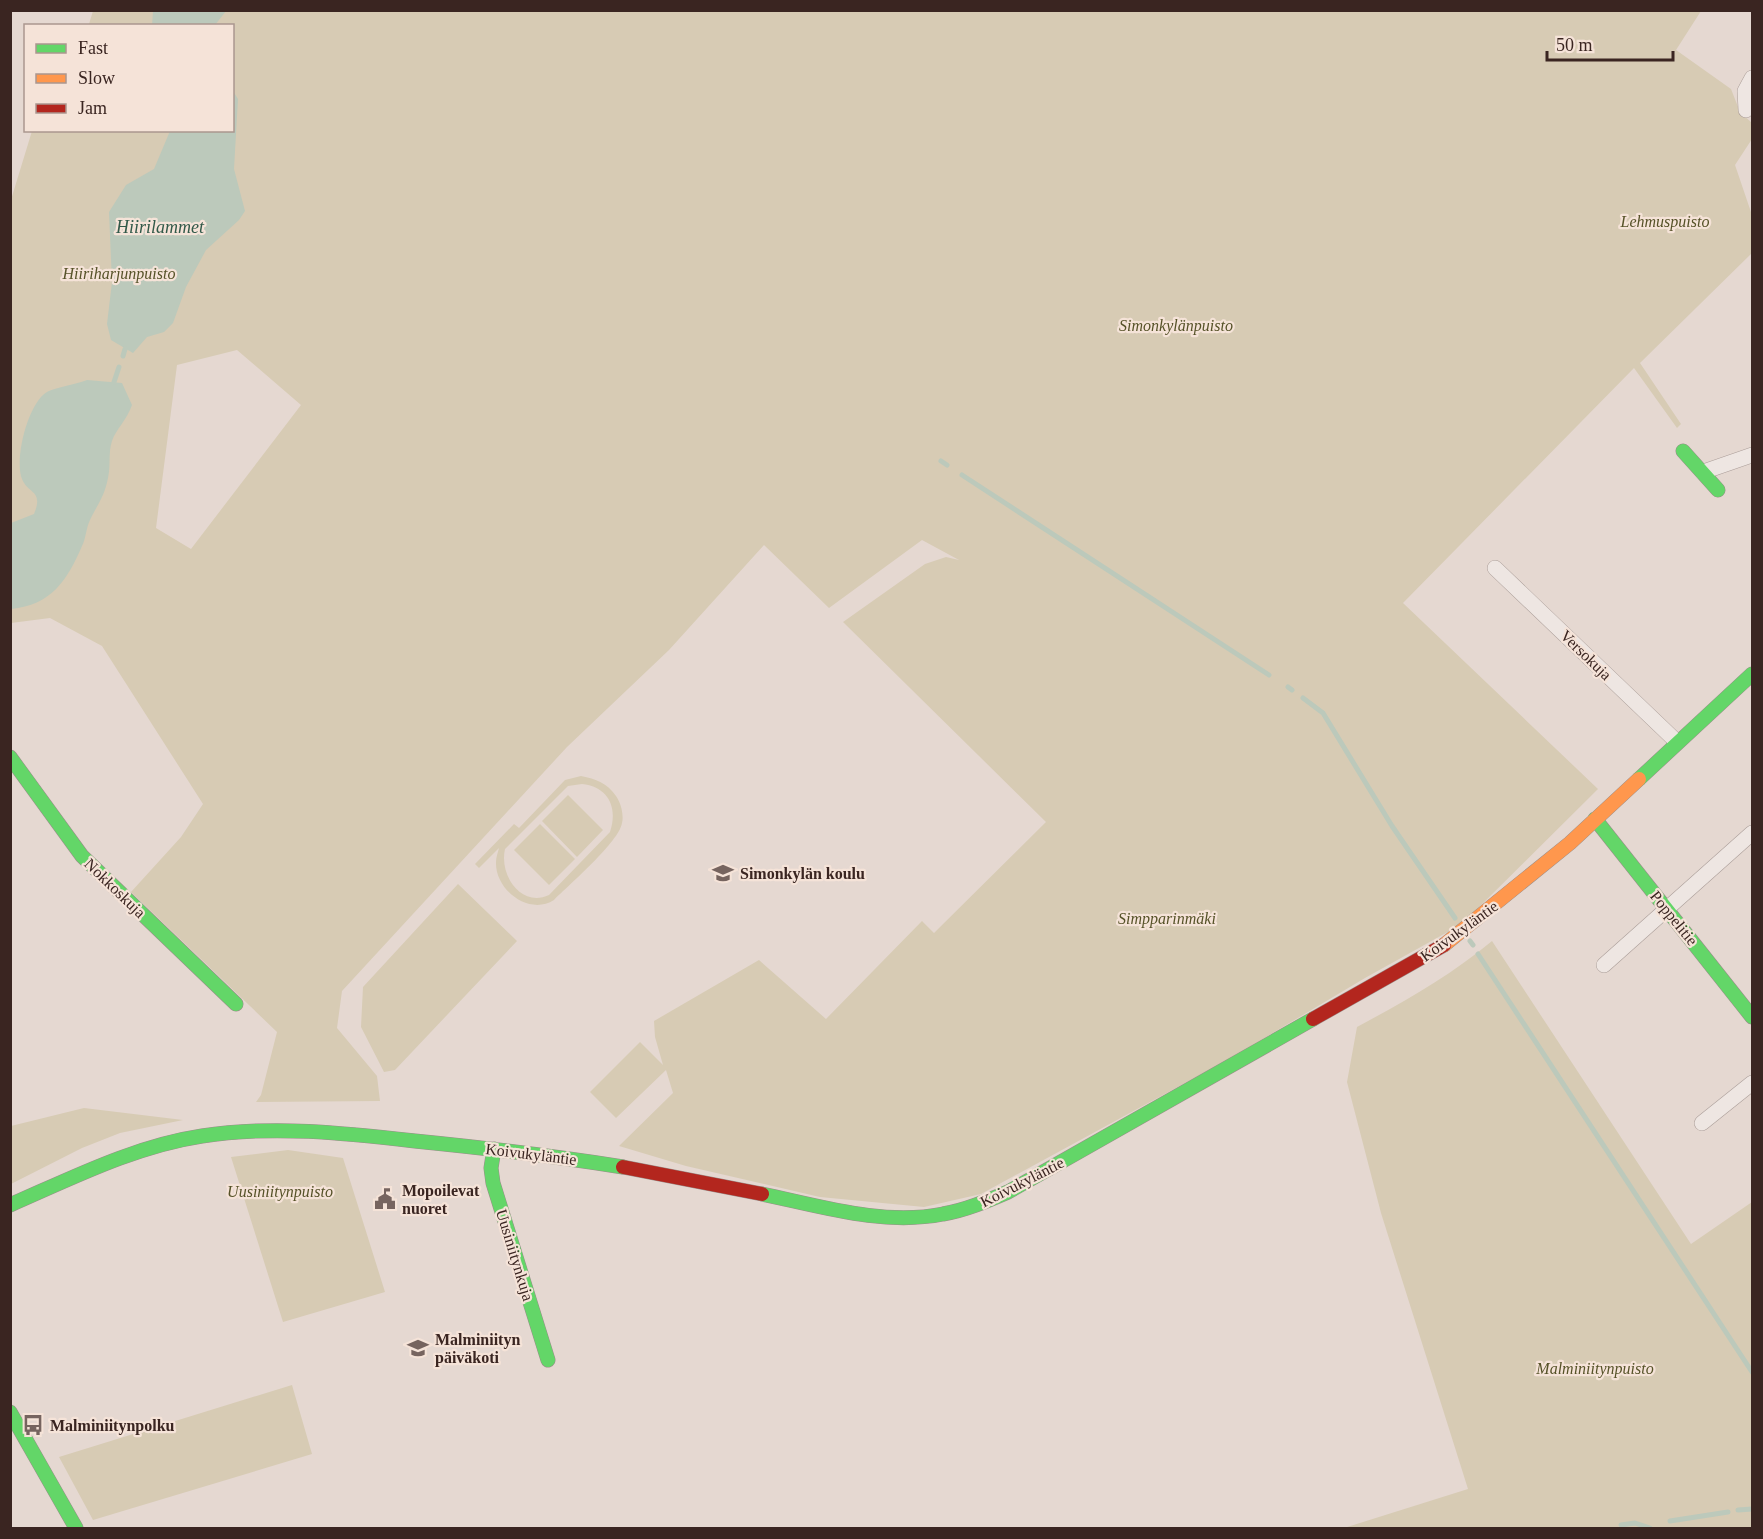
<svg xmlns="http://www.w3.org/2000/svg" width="1763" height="1539" font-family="Georgia,serif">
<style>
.green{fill:#d7cbb4;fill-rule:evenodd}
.water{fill:#bcc9bb}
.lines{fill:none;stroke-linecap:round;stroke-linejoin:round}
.stream{stroke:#bcc9bb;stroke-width:5}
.street-casing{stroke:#ab9e99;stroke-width:16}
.fast-casing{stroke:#9a8e8a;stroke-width:15}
.slow-casing{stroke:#9a8e8a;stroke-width:15}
.jam-casing{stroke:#9a8e8a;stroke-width:15}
.street{stroke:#eee6e2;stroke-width:15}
.fast{stroke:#63d668;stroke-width:14}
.slow{stroke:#ff974d;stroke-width:14}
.jam{stroke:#b3261e;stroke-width:14}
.labels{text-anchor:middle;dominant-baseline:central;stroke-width:4.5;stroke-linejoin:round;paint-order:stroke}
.park-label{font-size:16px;font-style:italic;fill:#565228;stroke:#f5e3d8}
.street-label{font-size:16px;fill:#3a2521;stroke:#f5e3d8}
.poi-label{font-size:16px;font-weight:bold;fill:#3a2521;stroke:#f5e3d8;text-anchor:start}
.water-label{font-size:18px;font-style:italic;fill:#315949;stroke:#f5e3d8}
</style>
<rect width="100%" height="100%" fill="#e5d8d1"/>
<path class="green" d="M93,11H1701L1676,50L1731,89L1740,112L1752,123V139L1735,165L1752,215V253L1640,363L1681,424L1677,428L1634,368L1403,603L1598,789L1462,924L1365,978L1229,1059L981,1194L924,1207L820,1197L686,1166L619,1146L673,1093L666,1070L616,1118L590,1092L640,1042L663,1065L655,1037L654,1021L759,960L826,1019L922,921L934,933L1046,822L843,622L925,564L946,557L959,560L922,540L829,608L764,545L669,650L567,747L342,991L337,1028L377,1076L380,1101L256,1102L261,1095L277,1032L131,892L181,837L203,804L102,646L50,618L11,623L10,203L32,131L232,130V26L85,25L89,24ZM237,350L301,405L191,549L156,528L177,365Z
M581,776C596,779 607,783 616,796C621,803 624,815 622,823C619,842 569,885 554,900C529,916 495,890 496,862C496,857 498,852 499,848L479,868L475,864L514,824L519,828L565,780ZM582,784C609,787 618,808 610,832L549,895C521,908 499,875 505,849L568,786Z
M568,795L603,830L577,857L542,821Z
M540,824L575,859L549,885L514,850Z
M458,884L517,941L395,1070L384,1072L361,1027L363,987Z
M1492,941L1691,1244L1752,1202V1528H1344L1468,1489L1381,1213L1347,1082L1357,1027C1405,1001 1450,976 1492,941Z
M84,1108L183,1120L120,1133L82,1148L11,1184V1126Z
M288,1150L343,1158L385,1292L283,1322L231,1157Z
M292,1385L312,1454L93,1520L59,1457Z"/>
<path class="water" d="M153,11V10L226,11L215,25L152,26Z
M233,91L238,99L234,169L245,211L239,220L206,250L186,287L173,323L164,332L147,337L133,353L111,340L107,324L112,282L109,212L126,185L154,169L170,131L232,130Z
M87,380L122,383L132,405C127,420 116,429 112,441C108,453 111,465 108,478C104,498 98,503 90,520C86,528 86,538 82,546C67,581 51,605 11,609V523L34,514C44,490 28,494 22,479C14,459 28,403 47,392C54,388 77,384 87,380Z"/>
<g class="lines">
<path class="stream" d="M123,356L125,349
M114,382L119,367
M941,461L947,465
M962,475L1269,675
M1288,687L1292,690
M1303,698L1323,713L1392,826L1455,918
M1470,941L1473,945
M1478,954L1752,1372
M1738,1510L1752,1509
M1670,1521L1728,1512
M1621,1525L1635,1523L1650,1528"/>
<defs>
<path id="street" d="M1746,110L1745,91L1752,78
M1703,472L1752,455
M1495,568L1677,742
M1604,965L1752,833
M1702,1123L1752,1083"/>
<path id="fast" d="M1683,451L1718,490
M10,757L82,856L236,1004
M1639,779L1752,674
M1595,819L1752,1017
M494,1149L491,1168L493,1183L548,1360
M762,1194C820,1206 883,1226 943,1214C966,1210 987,1201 1008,1192L1313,1019
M10,1205C72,1178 135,1146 202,1136C272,1125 345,1133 415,1141C485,1148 554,1156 623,1167
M10,1412L76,1528"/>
<path id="slow" d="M1444,945L1570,843L1639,779"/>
<path id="jam" d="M1313,1019L1444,945
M623,1167L762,1194"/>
</defs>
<use href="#street" class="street-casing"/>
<use href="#fast" class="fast-casing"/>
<use href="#slow" class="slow-casing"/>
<use href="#jam" class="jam-casing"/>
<use href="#street" class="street"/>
<use href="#fast" class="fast"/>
<use href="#slow" class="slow"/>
<use href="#jam" class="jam"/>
</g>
<defs>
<symbol id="school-bare" viewBox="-9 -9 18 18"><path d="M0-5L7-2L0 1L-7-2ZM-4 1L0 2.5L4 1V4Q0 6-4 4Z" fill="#76645f" stroke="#f5e3d8" stroke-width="2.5" paint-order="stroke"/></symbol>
<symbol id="civic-bare" viewBox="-9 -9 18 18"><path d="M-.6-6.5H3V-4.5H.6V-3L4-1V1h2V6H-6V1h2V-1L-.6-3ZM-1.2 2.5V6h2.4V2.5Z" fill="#76645f" stroke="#f5e3d8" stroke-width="2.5" paint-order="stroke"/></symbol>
<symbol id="bus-bare" viewBox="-9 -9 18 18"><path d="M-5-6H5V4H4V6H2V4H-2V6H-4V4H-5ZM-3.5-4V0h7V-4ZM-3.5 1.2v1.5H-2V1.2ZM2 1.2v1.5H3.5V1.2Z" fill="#76645f" stroke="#f5e3d8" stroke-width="2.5" paint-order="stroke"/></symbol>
</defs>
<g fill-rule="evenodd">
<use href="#school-bare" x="708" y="858" width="30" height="30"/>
<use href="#civic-bare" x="370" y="1184" width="30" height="30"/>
<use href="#school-bare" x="403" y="1333" width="30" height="30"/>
<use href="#bus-bare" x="18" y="1410" width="30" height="30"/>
</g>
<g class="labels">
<g class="park-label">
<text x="1665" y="221">Lehmuspuisto</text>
<text x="119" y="273">Hiiriharjunpuisto</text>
<text x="1176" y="325">Simonkylänpuisto</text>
<text x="1167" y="918">Simpparinmäki</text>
<text x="280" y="1191">Uusiniitynpuisto</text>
<text x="1595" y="1368">Malminiitynpuisto</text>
</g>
<g class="street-label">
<text transform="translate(1586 655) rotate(44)">Versokuja</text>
<text transform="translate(115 888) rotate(44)">Nokkoskuja</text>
<text transform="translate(1674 918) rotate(51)">Poppelitie</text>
<text transform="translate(1459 931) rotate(-36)">Koivukyläntie</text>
<text transform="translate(531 1154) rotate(7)">Koivukyläntie</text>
<text transform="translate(1022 1182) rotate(-27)">Koivukyläntie</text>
<text transform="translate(515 1255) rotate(73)">Uusiniitynkuja</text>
</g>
<g class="poi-label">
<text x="740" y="873">Simonkylän koulu</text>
<text x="402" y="1190">Mopoilevat<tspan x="402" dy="18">nuoret</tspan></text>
<text x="435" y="1339">Malminiityn<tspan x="435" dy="18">päiväkoti</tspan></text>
<text x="50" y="1425">Malminiitynpolku</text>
</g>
<g class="water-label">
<text x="160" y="227">Hiirilammet</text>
</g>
</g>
<rect width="1763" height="1539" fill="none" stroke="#3a2521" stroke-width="24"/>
<rect x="24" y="24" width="210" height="108" fill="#f5e3d8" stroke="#aa978f" stroke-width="1.5"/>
<rect x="36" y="44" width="30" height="9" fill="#63d668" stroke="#aa978f" stroke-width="1.5"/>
<text x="78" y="54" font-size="18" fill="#3a2521">Fast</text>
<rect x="36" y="74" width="30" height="9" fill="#ff974d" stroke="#aa978f" stroke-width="1.5"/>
<text x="78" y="84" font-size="18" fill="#3a2521">Slow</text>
<rect x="36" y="104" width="30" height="9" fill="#b3261e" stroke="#aa978f" stroke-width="1.5"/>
<text x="78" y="114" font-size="18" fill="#3a2521">Jam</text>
<path d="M1547 51v9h126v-9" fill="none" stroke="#3a2521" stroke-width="3"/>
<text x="1556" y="51" font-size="18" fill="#3a2521" stroke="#f5e3d8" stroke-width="4.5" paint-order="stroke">50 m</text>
</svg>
